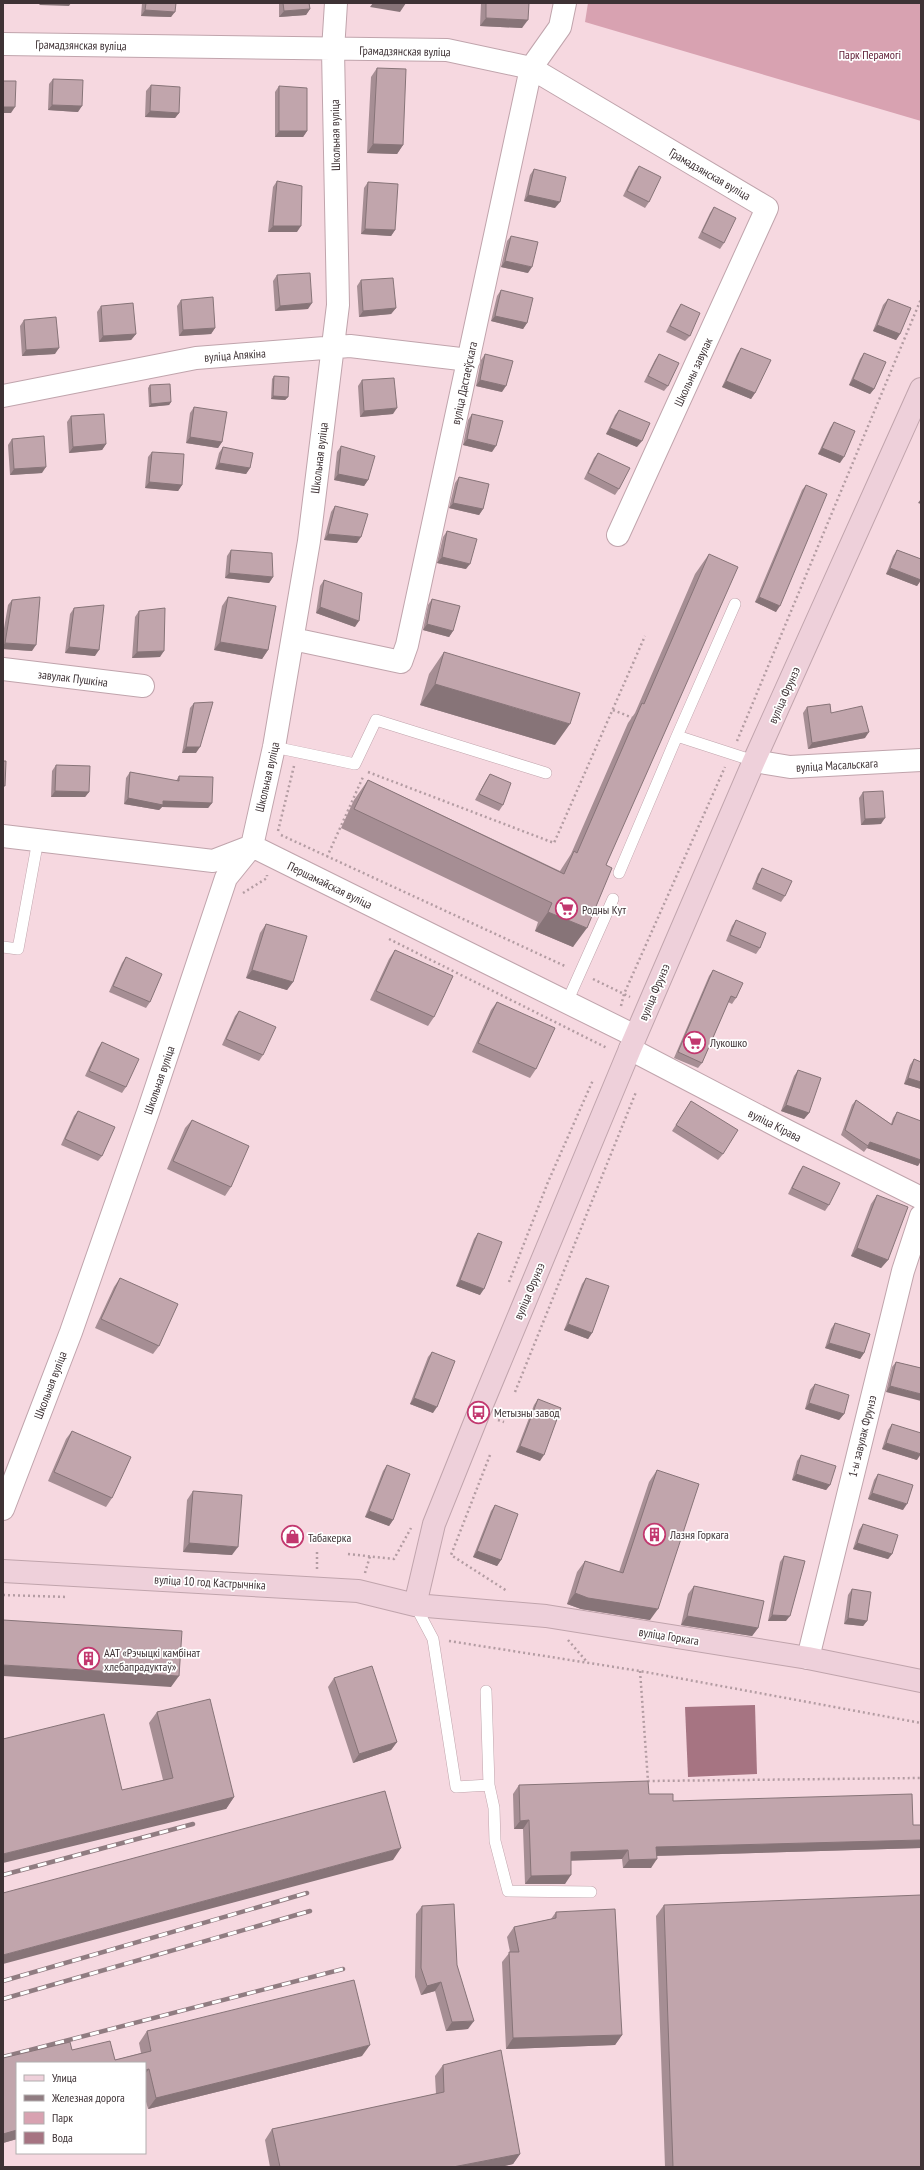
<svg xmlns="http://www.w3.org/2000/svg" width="924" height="2170" font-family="'PT Sans Narrow',sans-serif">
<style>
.green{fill:#d8a2b1}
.water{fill:#a67482}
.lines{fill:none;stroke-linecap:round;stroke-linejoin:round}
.lane-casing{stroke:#c0a4ac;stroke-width:12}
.street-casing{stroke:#c0a4ac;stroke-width:24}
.secondary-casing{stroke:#c0a4ac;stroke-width:24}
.path{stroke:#b39ca2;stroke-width:2.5;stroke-dasharray:2 3;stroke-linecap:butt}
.lane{stroke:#fff;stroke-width:11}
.street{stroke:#fff;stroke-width:22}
.secondary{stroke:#eed0da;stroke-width:22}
.rail-casing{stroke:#907c81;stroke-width:4.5}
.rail{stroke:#fff;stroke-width:3;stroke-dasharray:9;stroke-linecap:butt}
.wall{fill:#a68e94}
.shaded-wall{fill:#877478}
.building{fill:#c1a5ac;stroke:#877478}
.labels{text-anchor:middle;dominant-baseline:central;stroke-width:3.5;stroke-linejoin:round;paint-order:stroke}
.street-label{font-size:12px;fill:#3e3235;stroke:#fff}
.park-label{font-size:12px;fill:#612038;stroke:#fff}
.poi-label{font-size:12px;fill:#3e3235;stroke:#fff;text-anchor:start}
</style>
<rect width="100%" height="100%" fill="#f6d8e0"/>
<path class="green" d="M588,3H921V121L585,22Z"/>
<path class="water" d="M755,1705L757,1774L688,1777L685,1707Z"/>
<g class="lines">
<defs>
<path id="lane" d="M677,736L754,761
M274,747L355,764L376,720L546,773
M619,873L677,736L735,604
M3,947L18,949L38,840
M567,1002L613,899
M415,1605L433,1639L456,1787L489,1785L486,1691
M489,1785L494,1808L495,1841L508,1891L591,1892"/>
<path id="street" d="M3,44L447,50L531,68L767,208L618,535
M3,396L196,358L350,346L469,360
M293,639L401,662L407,645L531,68L560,27L565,3
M3,669L143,686
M754,761L790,767L921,760
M3,836L213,861L252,846L635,1036
M630,1049L789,1132L921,1198
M3,1509L71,1332L148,1112L226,878L252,846L274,747L309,541L338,305L333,50L336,3
M808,1658L903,1271L921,1216"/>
<path id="secondary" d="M3,1571L358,1591L415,1605L546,1616L808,1658L921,1681
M415,1605L434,1524L479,1412L630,1049L754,761L921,389"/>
</defs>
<use href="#lane" class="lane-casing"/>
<use href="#street" class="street-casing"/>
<use href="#secondary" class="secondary-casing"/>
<path class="path" d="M613,710L633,718
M737,741L921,299
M368,772L554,843L645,636
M278,831L294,766
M281,835L567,967
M327,857L363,777
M243,893L267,878V875
M389,939L607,1048
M593,979L630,997
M621,1006L624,994L725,767
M509,1282L548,1182L593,1080
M515,1392L636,1092
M498,1420L504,1422
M490,1455L451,1555L507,1591
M348,1554L394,1559L411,1528
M317,1569V1551
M365,1573L370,1556
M3,1595L67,1597
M568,1640L587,1662
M449,1641L640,1671L921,1723
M640,1671L648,1781L921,1778"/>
<use href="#lane" class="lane"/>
<use href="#street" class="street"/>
<use href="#secondary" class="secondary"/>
<defs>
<path id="rail" d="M3,1875L193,1824
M3,1981L307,1893
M3,1999L310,1911
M3,2057L343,1969"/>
</defs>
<use href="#rail" class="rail-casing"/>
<use href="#rail" class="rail"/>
</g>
<path class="wall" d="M142,3H176L171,17L141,16Z
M279,3H309L310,9L306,15L279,17Z
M481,3H529L522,28L480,26Z
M377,68L403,145L397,154L367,153L371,77Z
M53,79L78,112L48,110L49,84Z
M151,85L179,113L175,118L145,117L146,91Z
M279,86L307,131L303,137H275V92Z
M639,166L649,202L645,208L623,196L635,171Z
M534,169L555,208L524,201L530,175Z
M277,181L297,232H268L273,187Z
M368,182L395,230L391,236L361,234L364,188Z
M714,207L724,243L720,249L698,238L710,213Z
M511,236L528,273L501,267L507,241Z
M277,275L308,309L275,311L273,281Z
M361,280L396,308L391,314L359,317L357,286Z
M501,290L527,323L523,329L491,321L497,296Z
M888,299L900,334L896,340L873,331L883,305Z
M181,300L215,328L211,334L179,336L177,306Z
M681,304L690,336L685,341L666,332L677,310Z
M101,306L136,334L131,340L99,342L97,312Z
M24,320L55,354L22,356L20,326Z
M741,348L755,393L751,399L722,387L737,354Z
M864,353L874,389L870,394L849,385L860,359Z
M485,354L502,392L476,386L481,360Z
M659,354L668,386L664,391L644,382L655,360Z
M274,376L288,397L285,400L271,399L272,379Z
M362,380L393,414L360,417L358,386Z
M150,385L171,402L169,405L149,407L148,388Z
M194,407L222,442L218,448L186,443L190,413Z
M619,410L637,447L606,434L615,415Z
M472,414L492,452L463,445L468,420Z
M71,416L106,444L102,450L69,453L67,422Z
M834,422L840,463L818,454L830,428Z
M12,439L42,473L10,475L8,445Z
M341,446L368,480L364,486L334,480L337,452Z
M223,447L250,468L246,474L215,469L219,453Z
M152,452L182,485L178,491L145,488L148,457Z
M598,453L619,489L615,495L584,479L594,458Z
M459,477L483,509L479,515L449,508L455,483Z
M806,485L776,612L755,602L802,490Z
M335,506L357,543L324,540L331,512Z
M447,531L466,569L437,563L443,537Z
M231,550L273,577L269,583L225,578L227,556Z
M897,550L921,559V580L917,586L886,574L893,556Z
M709,554L606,865L573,947L535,931L538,922L341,828L354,800L368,780L560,871L571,854L628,723L635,713L695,574Z
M324,580L355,627L316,613L320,586Z
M228,597L268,650L262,659L214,650L222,606Z
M432,599L453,631L449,637L423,630L428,605Z
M12,600L32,651L3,649V634L8,605Z
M74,608L95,656L65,653L70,614Z
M139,611L160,657L132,658L135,617Z
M444,652L555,745L420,705L429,674Z
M194,703L196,753H182L190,708Z
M807,707L831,713L865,738L808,749L803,713Z
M56,765L89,792L85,797H51L52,771Z
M130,772L176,781L179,776L212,803L208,808L162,807L159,810L124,804L126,778Z
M490,774L503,805L499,811L475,800L486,780Z
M863,792L881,824L861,825L859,798Z
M762,868L785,896L781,902L752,889L758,874Z
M736,920L760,948L756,954L726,941L732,926Z
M266,924L293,982L287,990L246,978L260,933Z
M395,950L434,1017L428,1026L370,1000L389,959Z
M126,957L150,1002L146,1008L109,992L122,963Z
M713,970L736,998L732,1004L728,1002L702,1063L698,1068L674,1058L709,976Z
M497,1002L536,1069L530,1078L472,1052L491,1010Z
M239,1011L263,1055L259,1061L222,1045L235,1016Z
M102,1042L126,1087L122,1093L85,1076L98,1048Z
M914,1059L921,1062V1089L904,1084L910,1065Z
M798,1070L809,1113L804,1119L781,1111L794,1076Z
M856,1100L891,1124L893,1118L897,1112L918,1166L867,1148L864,1152L841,1135L852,1105Z
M691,1101L723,1154L718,1160L672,1131Z
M78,1111L102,1156L98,1161L61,1145L74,1116Z
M192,1120L231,1187L225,1196L167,1169L185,1128Z
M803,1166L829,1205L825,1211L788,1194L799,1172Z
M877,1195L888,1260L881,1268L851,1256L871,1204Z
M478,1233L480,1295L456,1286L474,1239Z
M120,1278L159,1346L153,1354L95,1328L114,1287Z
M586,1278L592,1333L588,1339L564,1330L582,1284Z
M835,1323L864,1353L860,1359L825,1348L831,1329Z
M432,1352L433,1413L410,1404L428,1357Z
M896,1362L921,1368L886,1392L892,1367Z
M815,1384L844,1414L839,1420L805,1409L810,1390Z
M538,1399L540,1461L516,1452L534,1405Z
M892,1424L917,1460L882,1449L888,1430Z
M72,1431L112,1498L106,1507L48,1481L66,1439Z
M801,1455L830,1485L826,1490L792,1480L797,1461Z
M387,1465L393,1520L389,1526L365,1517L383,1471Z
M657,1470L650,1620L581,1609L567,1604L577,1572L585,1561L619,1572L649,1482Z
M878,1474L903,1510L868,1499L874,1480Z
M193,1491L232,1555L183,1552L187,1500Z
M495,1505L501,1560L497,1566L473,1557L491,1511Z
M863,1524L892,1554L888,1559L853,1549L859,1530Z
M784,1556L786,1621H768L780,1562Z
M694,1586L758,1628L752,1636L681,1625L688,1594Z
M852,1589L867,1621L863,1626L844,1624L848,1595Z
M334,1678L397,1742L391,1750L353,1763L328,1687Z
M157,1712L234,1797L226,1809L122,1790L163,1780L149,1723Z
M519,1785L649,1794L673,1801L913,1825H921V1848L656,1856L651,1868H623L622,1859L571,1860L565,1884H525L523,1829H514L513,1794Z
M664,1905L921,2167H665L656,1916Z
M422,1906L457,1965L468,2029L446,2031L435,1991L421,1995L415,1977L416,1914Z
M556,1912L622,2035L615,2045L506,2049L502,1962L510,1952L507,1937L514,1927L551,1919Z
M147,2031L362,2056L148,2109L145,2098V2063L17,2139L3,2143V2058L72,2050L115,2060L141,2053L139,2043Z
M443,2065L520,2154L513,2164L500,2167H270L265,2140L272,2129L436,2094L435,2076Z"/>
<path class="shaded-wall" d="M41,3H71L69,6L39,5Z
M373,3H406L400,12L370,7Z
M310,9L306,15L279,17L284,11Z
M145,10L175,12L171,17L141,16Z
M486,18L528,20L522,28L480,26Z
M52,105L82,106L78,112L48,110Z
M3,107H15L11,113H3Z
M150,111L179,113L175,118L145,117Z
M279,131H307L303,137H275Z
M373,144L403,145L397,154L367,153Z
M528,195L560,202L555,208L524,201Z
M273,226H301L297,232H268Z
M365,229L395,230L391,236L361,234Z
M505,261L532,267L528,273L501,267Z
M312,303L308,309L275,311L280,306Z
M396,308L391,314L359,317L363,311Z
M495,316L527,323L523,329L491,321Z
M877,325L900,334L896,340L873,331Z
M215,328L211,334L179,336L183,330Z
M136,334L131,340L99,342L103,336Z
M59,348L55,354L22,356L26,350Z
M853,379L874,389L870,394L849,385Z
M480,380L506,386L502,392L476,386Z
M726,381L755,393L751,399L722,387Z
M273,396L288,397L285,400L271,399Z
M171,402L169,405L149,407L151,404Z
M397,408L393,414L360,417L364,411Z
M610,428L642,441L637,447L606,434Z
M190,437L222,442L218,448L186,443Z
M467,439L496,446L492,452L463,445Z
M106,444L102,450L69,453L73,447Z
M822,448L844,457L840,463L818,454Z
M219,463L250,468L246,474L215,469Z
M46,467L42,473L10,475L14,469Z
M338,474L368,480L364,486L334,480Z
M149,482L182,485L178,491L145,488Z
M921,499V504L918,503Z
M453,503L483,509L479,515L449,508Z
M328,534L361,537L357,543L324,540Z
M442,557L470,564L466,569L437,563Z
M890,568L921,580L917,586L886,574Z
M229,573L273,577L269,583L225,578Z
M759,597L780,606L776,612L755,602Z
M320,607L359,621L355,627L316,613Z
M427,624L453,631L449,637L423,630Z
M220,642L268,650L262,659L214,650Z
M5,643L36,645L32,651L3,649V645Z
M69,647L99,650L95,656L65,653Z
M164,651L160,657L132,658L137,652Z
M435,684L570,724L555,745L420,705Z
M869,732L865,738L808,749L812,743Z
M186,747H200L196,753H182Z
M55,791L89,792L85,797H51Z
M128,798L212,803L208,808L162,807L159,810L124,804Z
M885,818L881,824L861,825L865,819Z
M548,912L587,928L573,947L535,931Z
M252,970L293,982L287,990L246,978Z
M908,1078L921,1082V1089L904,1084Z
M786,1105L809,1113L804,1119L781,1111Z
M870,1142L921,1160V1161L918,1166L867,1148Z
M857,1248L888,1260L881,1268L851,1256Z
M460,1280L484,1289L480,1295L456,1286Z
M568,1324L592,1333L588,1339L564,1330Z
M829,1343L864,1353L860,1359L825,1348Z
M890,1386L921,1394V1401L886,1392Z
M414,1398L437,1407L433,1413L410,1404Z
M809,1403L844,1414L839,1420L805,1409Z
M886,1443L921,1454L917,1460L882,1449Z
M520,1446L544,1455L540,1461L516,1452Z
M796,1474L830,1485L826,1490L792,1480Z
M872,1493L907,1504L903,1510L868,1499Z
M369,1511L393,1520L389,1526L365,1517Z
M189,1543L238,1547L232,1555L183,1552Z
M857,1543L892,1554L888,1559L853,1549Z
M477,1551L501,1560L497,1566L473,1557Z
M575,1593L658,1609L650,1620L581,1609L567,1604Z
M772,1615L790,1616L786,1621H768Z
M687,1616L758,1628L752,1636L681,1625Z
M848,1618L867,1621L863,1626L844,1624Z
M3,1665L179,1676L171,1687L3,1676Z
M397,1742L391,1750L353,1763L359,1754Z
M234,1797L226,1809L3,1863V1854Z
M529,1820L523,1829H514L520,1821Z
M921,1840V1848L650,1856L656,1847Z
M401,1848L393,1860L3,1964V1955Z
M628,1850L622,1859L565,1861L571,1852Z
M657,1859L651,1868H623L629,1860Z
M571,1875L565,1884H525L531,1876Z
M441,1982L435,1991L421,1995L427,1986Z
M474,2021L468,2029L446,2031L452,2022Z
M622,2035L615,2045L506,2049L513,2038Z
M370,2045L362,2056L148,2109L156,2098Z
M149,2069L145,2074V2070Z
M17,2130V2139L3,2143V2134Z
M520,2154L513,2164L500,2167H453Z"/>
<path class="building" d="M146,3H176L175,12L145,10Z
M283,3H309L310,9L284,11Z
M486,3H529L528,20L486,18Z
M377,68L406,69L403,145L373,144Z
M53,79L83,80L82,106L52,105Z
M3,81H16L15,107H3Z
M151,85L180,87L179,113L150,111Z
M279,86L307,88V131H279Z
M639,166L661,177L649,202L627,191Z
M534,169L566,177L560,202L528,195Z
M277,181L302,186L301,226H273Z
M368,182L398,184L395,230L365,229Z
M714,207L736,218L724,243L702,232Z
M511,236L538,242L532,267L505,261Z
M310,273L312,303L280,306L277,275Z
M393,278L396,308L363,311L361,280Z
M501,290L533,298L527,323L495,316Z
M213,297L215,328L183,330L181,300Z
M888,299L911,308L900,334L877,325Z
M133,303L136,334L103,336L101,306Z
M681,304L700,313L690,336L670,326Z
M56,317L59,348L26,350L24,320Z
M741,348L771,360L755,393L726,381Z
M864,353L886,362L874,389L853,379Z
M485,354L513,361L506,386L480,380Z
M659,354L679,363L668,386L648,376Z
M274,376L289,377L288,397L273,396Z
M394,378L397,408L364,411L362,380Z
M170,384L171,402L151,404L150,385Z
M194,407L227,412L222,442L190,437Z
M619,410L650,423L642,441L610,428Z
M104,414L106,444L73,447L71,416Z
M472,414L503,421L496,446L467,439Z
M834,422L855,431L844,457L822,448Z
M44,436L46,467L14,469L12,439Z
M341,446L375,456L368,480L338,474Z
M223,447L253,453L250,468L219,463Z
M152,452L184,454L182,485L149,482Z
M598,453L630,468L619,489L588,473Z
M459,477L489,484L483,509L453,503Z
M806,485L827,494L780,606L759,597Z
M335,506L368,514L361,537L328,534Z
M447,531L477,539L470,564L442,557Z
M231,550L272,553L273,577L229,573Z
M897,550L921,559V580L890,568Z
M709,554L738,567L606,865L612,868L587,928L548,912L552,903L354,809L368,780L564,874L574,851L577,853L642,703L644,704Z
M324,580L362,593L359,621L320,607Z
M40,597L36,645L5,643L12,600Z
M228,597L276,606L268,650L220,642Z
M432,599L460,606L453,631L427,624Z
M104,605L99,650L69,647L74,608Z
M165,608L164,651L137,652L139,611Z
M444,652L580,693L570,724L435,684Z
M213,702L200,747H186L194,703Z
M830,704L831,713L862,706L869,732L812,743L807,707Z
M3,761H6L5,786H3Z
M56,765L90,766L89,792L55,791Z
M130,772L179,781V776L213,777L212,803L163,801V805L128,798Z
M490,774L511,783L503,805L479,794Z
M883,791L885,818L865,819L863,792Z
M762,868L792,881L785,896L756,883Z
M736,920L766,933L760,948L730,935Z
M266,924L307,936L293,982L252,970Z
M395,950L453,976L434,1017L376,991Z
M126,957L162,974L150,1002L113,986Z
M713,970L743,983L736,998L731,996L702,1063L678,1052Z
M497,1002L555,1028L536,1069L478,1043Z
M239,1011L276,1027L263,1055L226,1039Z
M102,1042L139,1059L126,1087L89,1071Z
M914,1059L921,1062V1082L908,1078Z
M798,1070L821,1078L809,1113L786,1105Z
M856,1100L892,1125L897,1112L921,1121V1160L870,1142L868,1146L845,1130Z
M691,1101L738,1130L723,1154L676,1125Z
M78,1111L115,1127L102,1156L65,1139Z
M192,1120L249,1146L231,1187L173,1161Z
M803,1166L840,1183L829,1205L792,1188Z
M877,1195L908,1207L888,1260L857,1248Z
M478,1233L502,1242L484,1289L460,1280Z
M120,1278L178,1304L159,1346L101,1319Z
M586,1278L609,1286L592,1333L568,1324Z
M835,1323L870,1334L864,1353L829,1343Z
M432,1352L455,1361L437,1407L414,1398Z
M896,1362L921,1368V1394L890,1386Z
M815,1384L849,1395L844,1414L809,1403Z
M538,1399L561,1408L544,1455L520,1446Z
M892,1424L921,1433V1454L886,1443Z
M72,1431L131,1457L112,1498L54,1472Z
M801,1455L836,1466L830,1485L796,1474Z
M387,1465L410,1474L393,1520L369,1511Z
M657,1470L699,1484L658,1609L588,1598L575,1593L585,1561L623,1573Z
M878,1474L913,1485L907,1504L872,1493Z
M193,1491L242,1495L238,1547L189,1543Z
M495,1505L518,1514L501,1560L477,1551Z
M863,1524L898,1535L892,1554L857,1543Z
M784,1556L805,1561L790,1616L772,1615Z
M694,1586L764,1601L758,1628L687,1616Z
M852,1589L871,1592L867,1621L848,1618Z
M3,1620L182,1631L179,1676L3,1665Z
M372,1666L397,1742L359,1754L334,1678Z
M210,1699L234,1797L3,1854V1739L104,1714L122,1790L173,1778L157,1712Z
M648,1781L649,1794H673V1801L912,1794L913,1825H921V1840L656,1847L657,1859L629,1860L628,1850L571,1852V1875L531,1876L529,1820L520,1821L519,1785Z
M385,1791L401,1848L3,1955V1893Z
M921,1895V2167H673L664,1905Z
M454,1904L457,1965L474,2021L452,2022L441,1982L427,1986L421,1968L422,1906Z
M615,1909L622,2035L513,2038L509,1952H519L514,1927L556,1918V1912Z
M354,1980L370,2045L156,2098L149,2069L145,2070V2063H17V2130L3,2134V2058L70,2042L72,2050L110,2041L115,2060L151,2051L147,2031Z
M501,2050L520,2154L453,2167H280L272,2129L444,2092L443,2065Z"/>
<defs>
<symbol id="supermarket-ring" viewBox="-11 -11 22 22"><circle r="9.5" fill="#fff" stroke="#c2386f" stroke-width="1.5"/><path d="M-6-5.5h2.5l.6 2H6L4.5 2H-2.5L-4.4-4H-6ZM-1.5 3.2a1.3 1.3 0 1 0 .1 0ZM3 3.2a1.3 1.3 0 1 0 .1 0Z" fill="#c2386f"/></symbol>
<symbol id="bus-ring" viewBox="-11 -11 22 22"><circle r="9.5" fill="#fff" stroke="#c2386f" stroke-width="1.5"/><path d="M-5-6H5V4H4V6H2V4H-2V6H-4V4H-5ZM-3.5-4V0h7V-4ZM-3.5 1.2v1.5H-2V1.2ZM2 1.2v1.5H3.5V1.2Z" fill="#c2386f"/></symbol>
<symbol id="building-ring" viewBox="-11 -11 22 22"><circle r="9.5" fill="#fff" stroke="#c2386f" stroke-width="1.5"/><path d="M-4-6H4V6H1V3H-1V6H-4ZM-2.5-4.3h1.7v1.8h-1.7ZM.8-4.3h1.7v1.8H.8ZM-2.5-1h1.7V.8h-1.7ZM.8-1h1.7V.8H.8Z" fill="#c2386f"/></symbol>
<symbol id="shop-ring" viewBox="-11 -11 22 22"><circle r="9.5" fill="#fff" stroke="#c2386f" stroke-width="1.5"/><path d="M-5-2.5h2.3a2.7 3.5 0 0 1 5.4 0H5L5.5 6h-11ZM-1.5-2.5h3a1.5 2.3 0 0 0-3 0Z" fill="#c2386f"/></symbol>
</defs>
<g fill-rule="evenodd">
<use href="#supermarket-ring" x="554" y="896" width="25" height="25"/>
<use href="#supermarket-ring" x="682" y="1030" width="25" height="25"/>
<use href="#bus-ring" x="466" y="1400" width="25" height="25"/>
<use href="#building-ring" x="642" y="1522" width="25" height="25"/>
<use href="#shop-ring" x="280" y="1524" width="25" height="25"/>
<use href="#building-ring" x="76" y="1646" width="25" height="25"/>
</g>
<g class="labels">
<g class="street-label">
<text transform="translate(81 45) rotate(1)">Грамадзянская вуліца</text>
<text transform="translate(405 51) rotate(1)">Грамадзянская вуліца</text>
<text transform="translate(335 135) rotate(-91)">Школьная вуліца</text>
<text transform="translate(710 174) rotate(30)">Грамадзянская вуліца</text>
<text transform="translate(235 355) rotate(-4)">вуліца Апякіна</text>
<text transform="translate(693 372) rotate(-65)">Школьны завулак</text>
<text transform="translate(464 383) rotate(-78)">вуліца Дастаеўскага</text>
<text transform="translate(319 458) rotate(-83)">Школьная вуліца</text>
<text transform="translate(73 678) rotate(7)">завулак Пушкіна</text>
<text transform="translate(784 695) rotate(-66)">вуліца Фрунзэ</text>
<text transform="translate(837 765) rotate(-3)">вуліца Масальскага</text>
<text transform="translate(267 777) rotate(-77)">Школьная вуліца</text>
<text transform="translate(330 885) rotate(26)">Першамайская вуліца</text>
<text transform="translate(654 992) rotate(-67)">вуліца Фрунзэ</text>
<text transform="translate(159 1080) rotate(-71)">Школьная вуліца</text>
<text transform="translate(775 1125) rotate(27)">вуліца Кірава</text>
<text transform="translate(529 1291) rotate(-67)">вуліца Фрунзэ</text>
<text transform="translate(50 1385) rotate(-69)">Школьная вуліца</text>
<text transform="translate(862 1436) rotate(-76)">1-ы завулак Фрунзэ</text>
<text transform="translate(210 1582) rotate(3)">вуліца 10 год Кастрычніка</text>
<text transform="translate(669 1636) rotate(9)">вуліца Горкага</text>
</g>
<g class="park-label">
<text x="870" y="54">Парк Перамогі</text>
</g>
<g class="poi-label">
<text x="582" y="909">Родны Кут</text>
<text x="710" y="1042">Лукошко</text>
<text x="494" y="1412">Метызны завод</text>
<text x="670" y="1534">Лазня Горкага</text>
<text x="308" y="1537">Табакерка</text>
<text x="104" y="1652">ААТ «Рэчыцкі камбінат<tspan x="104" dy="14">хлебапрадуктаў»</tspan></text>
</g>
</g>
<rect width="924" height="2170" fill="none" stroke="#3e3235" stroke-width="8"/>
<rect x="16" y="2062" width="130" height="92" fill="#ffffff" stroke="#b2adae"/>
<rect x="24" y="2075" width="20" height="6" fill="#eed0da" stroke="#b2adae"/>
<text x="52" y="2082" font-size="12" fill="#3e3235">Улица</text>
<rect x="24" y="2095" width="20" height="6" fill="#907c81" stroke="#b2adae"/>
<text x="52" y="2102" font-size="12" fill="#3e3235">Железная дорога</text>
<rect x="24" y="2112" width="20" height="12" fill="#d8a2b1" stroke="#b2adae"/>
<text x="52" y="2122" font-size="12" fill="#3e3235">Парк</text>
<rect x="24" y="2132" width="20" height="12" fill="#a67482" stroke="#b2adae"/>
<text x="52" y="2142" font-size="12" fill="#3e3235">Вода</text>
</svg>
